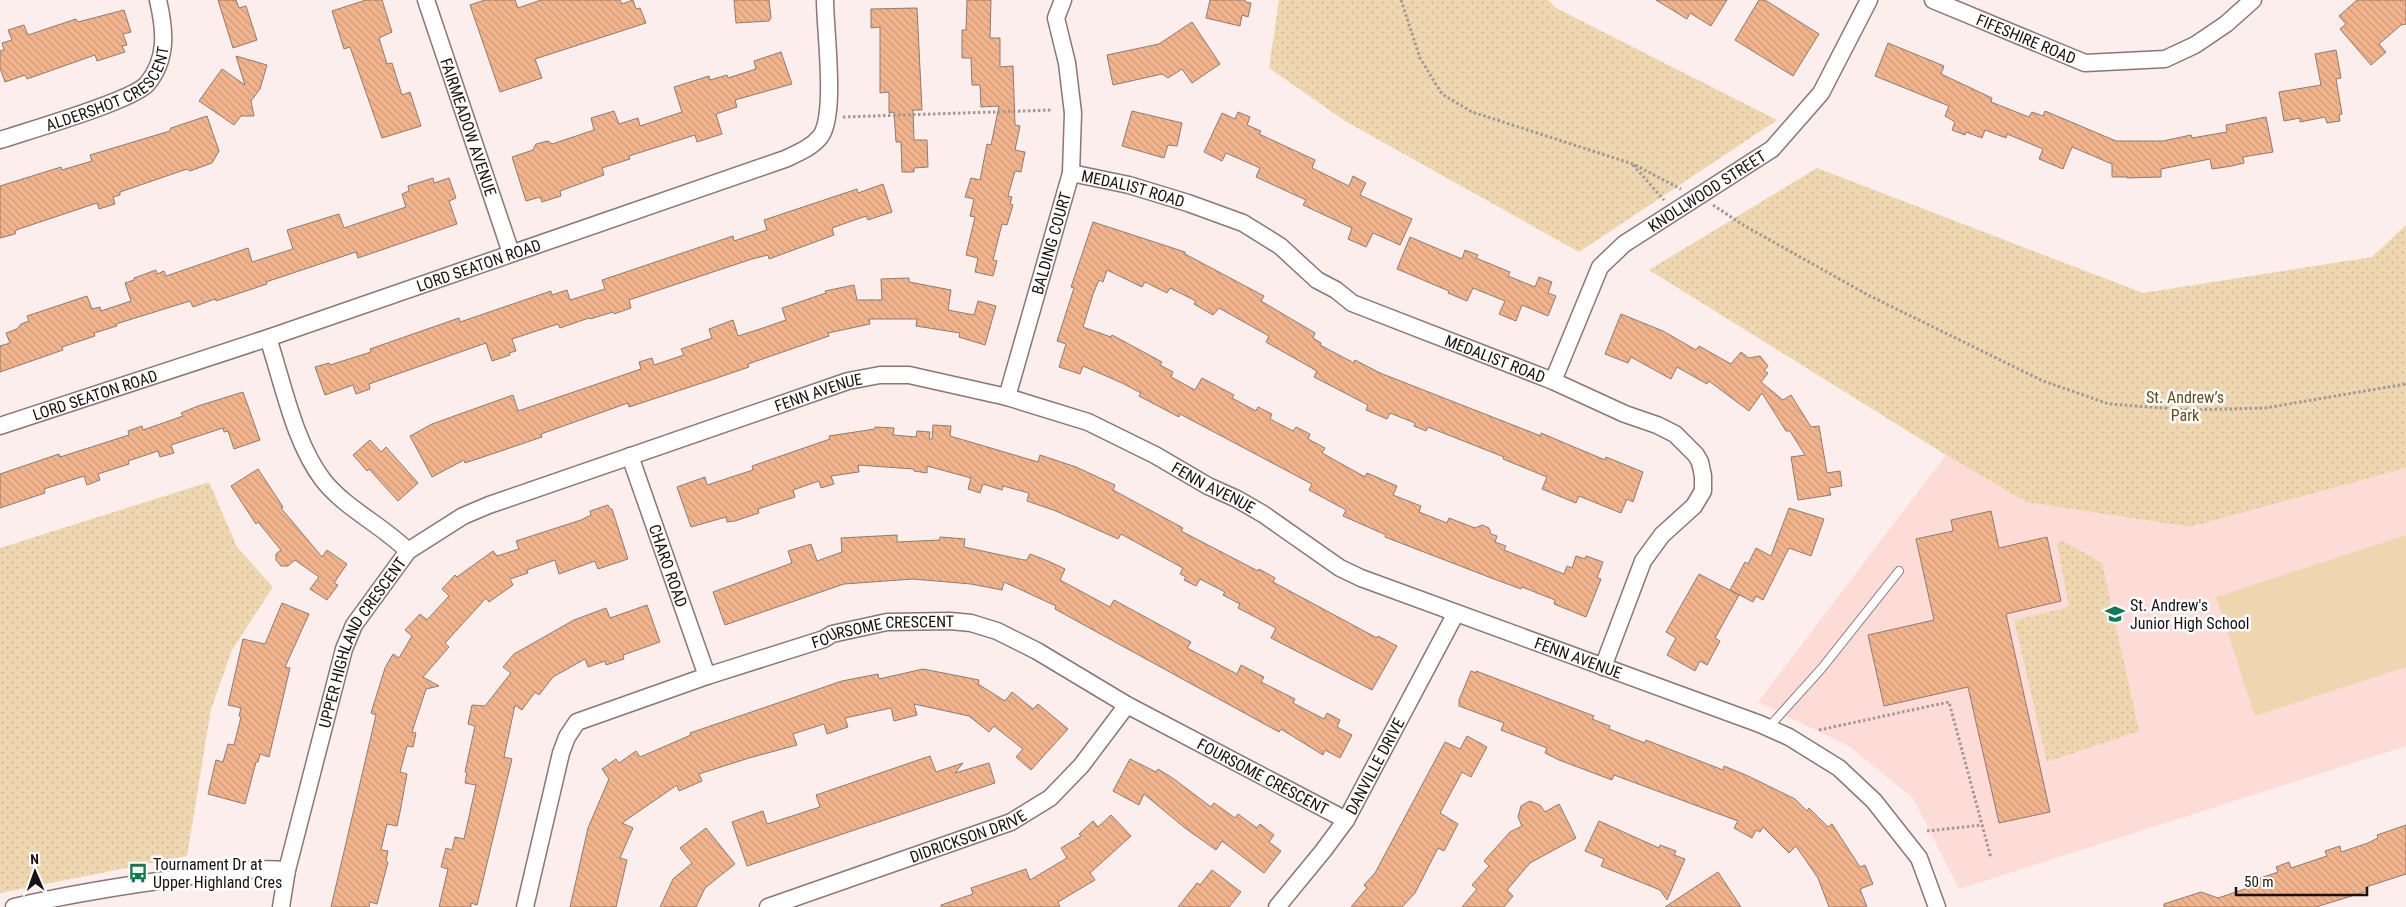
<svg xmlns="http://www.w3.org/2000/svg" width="2406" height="907" font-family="'Roboto Condensed',sans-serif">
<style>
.built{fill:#fddcd8}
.green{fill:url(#green-dots)}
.pitch{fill:#eed7b0}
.building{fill:url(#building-back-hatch);stroke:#8d7c71}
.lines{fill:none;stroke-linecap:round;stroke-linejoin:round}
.lane-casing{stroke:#8b7674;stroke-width:10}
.street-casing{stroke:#8b7674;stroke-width:19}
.path{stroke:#a39896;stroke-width:3;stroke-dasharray:2.5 2.5;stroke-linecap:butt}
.lane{stroke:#fff;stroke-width:8}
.street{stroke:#fff;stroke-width:16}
.labels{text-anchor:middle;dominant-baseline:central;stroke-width:5;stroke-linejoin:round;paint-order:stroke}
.street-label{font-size:16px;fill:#191110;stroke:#fff}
.park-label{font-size:16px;fill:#654c1d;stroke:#fff}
.poi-label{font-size:16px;fill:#191110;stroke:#fff;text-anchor:start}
</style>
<defs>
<pattern id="green-dots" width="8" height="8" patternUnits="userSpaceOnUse" patternTransform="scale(1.25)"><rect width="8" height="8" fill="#eed7b0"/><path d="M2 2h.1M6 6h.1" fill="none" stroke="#ccb896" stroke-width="1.8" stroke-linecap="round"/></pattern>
<pattern id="building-back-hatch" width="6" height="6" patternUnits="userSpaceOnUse" patternTransform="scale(1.25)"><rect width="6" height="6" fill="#f2b48c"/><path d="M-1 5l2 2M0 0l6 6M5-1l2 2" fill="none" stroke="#cf9a78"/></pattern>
</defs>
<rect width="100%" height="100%" fill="#fceeec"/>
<path class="built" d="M1946,455L2026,502L2190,527L2406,468V746L1959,889L1913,798L1849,746L1758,702Z"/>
<path class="green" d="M1279,0H1548L1556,8L1777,120L1579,252L1345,121L1269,68Z
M1817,168L2143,293L2372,257L2406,225V468L2190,527L2026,502L1946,455L1649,270Z
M209,482L237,547L273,587L232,650L211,709L187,856L0,893V548Z
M2063,541L2102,563L2139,731L2047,762L2014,620L2069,607L2057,543Z"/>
<path class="pitch" d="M2406,535V667L2255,716L2216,597Z"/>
<path class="building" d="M218,0H236L239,8L246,6L257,40L233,48Z
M366,0H382L392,32L379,38L387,64L392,63L402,95L410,92L421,126L382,138L350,47L344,49L332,11Z
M485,0H515L518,8L541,0H620L622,4L633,0L636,9L640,8L646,23L535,59L542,78L500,92L470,5Z
M734,0H769L771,18L769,21L736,23Z
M967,0H991L990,38H1000V67L1013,66L1015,125L1020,126L1015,150L1025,152L1021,172L1015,171L1008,196L1012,197L1010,204L1013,205L1007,225L1002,224L993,260L997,261L993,276L975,272L978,258L966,255L975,217L970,216L974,199L965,197L971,178L980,180L987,144L991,145L999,106L981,107L980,85H972L971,58H962V30H966Z
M1210,0H1245V2L1251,3L1248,17L1242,15L1240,26L1206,18Z
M1656,0H1727L1711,26L1690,13L1687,19Z
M1759,0H1765L1819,34L1793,76L1735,40Z
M2357,0H2406V24L2401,25L2379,44L2386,52L2371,65L2340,29L2346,24L2339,16Z
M917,8L922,110H913L914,140H927L928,167L914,168V172H902L901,142H896L894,112L889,113V92L880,93V27L871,28V9Z
M124,10L131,32L123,34L127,45L122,46L125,52L97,61L95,55L27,79L25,75L5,82L0,68V51L4,50L2,43L12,40L8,30L24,25L28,35L76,19L78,22Z
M1192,22L1220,64L1192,83L1182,69L1168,78L1162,74L1113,85L1107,55L1159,44Z
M1888,43L1944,66L1941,74L1992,98L1991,102L2029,117L2032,112L2043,116L2045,111L2116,141H2163L2191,135L2192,138L2227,132L2226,125L2266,117L2273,152L2243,157L2244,163L2232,166L2212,169L2210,159L2161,169V177L2127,178L2128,177H2112V164L2072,147L2063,169L2039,159L2043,149L2007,134L2006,138L1985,130L1982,138L1966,132L1965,135L1952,130L1955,122L1945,116L1949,106L1875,76Z
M2336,50L2341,78L2336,79L2342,114L2339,115L2340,121L2327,123L2325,117L2300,122V118L2284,121L2279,92L2321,85L2315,54Z
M781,52L792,84L735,100L737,107L716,114L722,134L697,142L695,135L629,156L630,159L602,168L604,175L560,191L561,196L542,202L540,197L526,201L512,157L533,150L536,144L548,141L552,144L594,130L591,118L614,111L619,124L638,118L640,126L682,112L674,87L709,76L710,80L727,75L728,78L756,69L754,61Z
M236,56L267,65L260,89L251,101L254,116H241L234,125L199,101L222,69L245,85Z
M1132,111L1182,123L1177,146L1168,145L1164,158L1122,146Z
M1238,112L1250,117L1247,125L1261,131L1259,134L1315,160L1312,168L1349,186L1353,176L1366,183L1360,195L1412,219L1400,245L1373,233L1366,247L1348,239L1352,228L1303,205L1306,200L1256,177L1260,168L1226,153L1222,161L1204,152L1222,113L1235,119Z
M207,116L219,151L212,163L190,171L187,169L120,192V195L113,197L115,204L99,209L97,203L16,230L15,234L0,238V186L61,167L62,170L92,161L90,155L170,131L171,128Z
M433,178L434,183L449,178L456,198L449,201L457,224L358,258L356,252L266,282L267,284L216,301L215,299L193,307L190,301L116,324L117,326L94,333L95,336L62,347L63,350L0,372V346L10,343L6,333L17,329L21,324L29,321L27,316L87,296L92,309L100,307L101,311L131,301L125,283L134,280V278L156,270L157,274L164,271L166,276L248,248L252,262L293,249L287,230L339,214L344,228L406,207L402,194L409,191L408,186Z
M883,184L892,212L868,220L866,216L832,228L834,235L769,259L768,255L752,259L629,300L631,308L614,314L613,312L590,319L589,318L560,328L558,324L512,339L516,351L509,353L510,355L492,361L486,343L369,384L370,389L356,394L353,385L325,395L315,367L329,363L330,365L371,352L370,349L413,334L459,318L460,322L551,291L552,295L567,290L570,300L605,289L602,280L733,236L734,241L767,230L764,220L857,189L858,193Z
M1093,222L1185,252V254L1264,296L1261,301L1315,333L1313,338L1321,343L1320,345L1354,363L1355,360L1380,373L1541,436V433L1605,460L1606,457L1643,472L1633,502L1627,499L1621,513L1579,496L1576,503L1542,489L1547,477L1503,459L1504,457L1428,427L1426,431L1414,426L1415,423L1390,413L1387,419L1366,410L1368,405L1314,377L1317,371L1266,342L1269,336L1219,308L1213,315L1194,304L1196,301L1170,288L1167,293L1145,282L1142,287L1107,270L1103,282L1099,280L1093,294L1083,327L1111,337L1112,335L1162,362L1160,365L1173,372L1171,377L1195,390L1202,378L1234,395L1232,398L1256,411L1258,407L1272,414L1270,419L1293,431L1296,427L1310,434L1308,439L1325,448L1322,453L1365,477L1367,473L1397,486L1393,495L1421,506L1419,512L1447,523L1449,518L1475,528L1482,525L1489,528L1491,534L1497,536L1495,542L1506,546L1504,550L1564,574L1567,566L1572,568L1576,556L1585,559L1586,556L1603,562L1597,578L1601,579L1586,617L1554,604L1555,600L1522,587L1521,589L1494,579L1385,537L1386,535L1343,516L1346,510L1309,490L1312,484L1180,414L1179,417L1139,396L1141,393L1122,383L1083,366L1080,374L1059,367L1066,344L1057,341L1074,288L1071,287Z
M1410,237L1462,259L1465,250L1478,255L1476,258L1510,272L1508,276L1535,287L1539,277L1552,282L1548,293L1556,296L1548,316L1522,305L1516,321L1499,314L1505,301L1473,288L1467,301L1448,293L1449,291L1397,269Z
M909,278V282L951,290L948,310L974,315L978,301L996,306L985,345L959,337L960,333L916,326L917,319H869L870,324L828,333L829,336L748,364L749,367L711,380L629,407L628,403L541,434L542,437L498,452L465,463L464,460L432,477L410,436L432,424L513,395L518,411L641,369L639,362L652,358L654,365L684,355L681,349L712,338L709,329L733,320L738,336L760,329L786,320L782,308L826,293L825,291L854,285L857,300H882L881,279Z
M1621,314L1663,331L1696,350L1699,346L1731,364L1741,352L1749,358L1760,356L1768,366L1764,371L1768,373L1761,382L1783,400L1791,395L1811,427L1819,426L1827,473L1840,471L1842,486L1829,488L1831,495L1798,500L1791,457L1805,455L1790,431H1786L1762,393L1749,411L1709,381L1707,384L1677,367L1671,379L1631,357L1628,363L1605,354Z
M243,392L260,440L234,449L228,431L224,432L223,428L171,445L174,453L160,457L158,451L128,461L129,464L98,474L100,480L87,485L84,476L44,489L45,493L0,508V474L59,454L60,457L129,435L128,431L142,426L143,430L183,416L181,413L198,406Z
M933,425L951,426L950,436L1038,462L1040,455L1076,467L1115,485L1113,490L1183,528L1181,531L1258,571L1259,569L1275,578L1273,582L1377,638L1378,636L1397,646L1372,690L1271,638L1276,628L1238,608L1240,604L1223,595L1225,592L1200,579L1196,586L1184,580L1186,577L1180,574L1183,568L1121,534L1118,539L1056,511L1027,501L1029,493L1003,486L1002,490L983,484L980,493L968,489L971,478L927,466V473L914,471V469L858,465L859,472L831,476L834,484L821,488L819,481L793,490L795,497L758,509L759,513L735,521L727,522L726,517L691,527L677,487L705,477L707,485L753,470L752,466L830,439L829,436L875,429V427L894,428L893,435L916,437L917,431L930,432L929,439H932Z
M370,440L381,452L386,447L418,483L398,501L369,469L367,471L353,455Z
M258,469L283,507L281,508L322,557L327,550L347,564L334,583L338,585L327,600L310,589L319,577L295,560L288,566H281L276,560V554L281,550L258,522L256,524L231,486Z
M608,505L610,509H612L628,559L598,569L595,561L559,574L555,560L527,570L528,573L510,579L513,585L489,602L486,598L445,643L449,647L423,677L439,686L426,689L412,732L416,733L413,747L407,746L400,772L407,774L400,812L397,826L387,824L381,850L388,851L386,861L388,862L377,904L370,902L369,907H331L376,715L371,713L385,668L393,654L399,658L412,636L405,630L420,614L427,620L449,596L442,589L455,575L457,577L493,551L497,556L519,549L516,541L581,520L591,515L590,511Z
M1789,508L1824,519L1811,556L1789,548L1763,600L1756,596L1753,602L1730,590L1745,562L1748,564L1756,548L1771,556Z
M1991,511L1999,548L2047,537L2061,601L2006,614L2050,812L1999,823L1968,687L1884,706L1868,635L1934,620L1916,539L1953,531L1951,520Z
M897,535V542L940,540V537L965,539L964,547L1024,560H1027L1030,554L1048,561L1065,569L1060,580L1110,607L1114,600L1149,619L1191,642L1187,648L1237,674L1241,665L1264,677L1261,682L1295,699L1293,703L1324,719L1327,713L1340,720L1337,727L1352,735L1340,758L1325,750L1323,755L1281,729L1279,732L1055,609L1056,606L1004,582L1002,590L971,584L913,579L844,584L725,625L713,592L792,563L788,551L811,544L817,561L842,552L841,538Z
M1699,574L1739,595L1715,638L1720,641L1707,665L1700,661L1695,671L1667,655L1676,638L1666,632Z
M282,603L309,614L285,667L290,668L269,757L260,754L258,762H256L245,804L208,794L216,760L223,762L228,744L234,745L241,717L239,716L241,708L228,705L243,639L265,644Z
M647,605L660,642L623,655L624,659L606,665L605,661L588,667L585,659L553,677L539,695L535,692L522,710L515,705L504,757L512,759L477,905L471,903V907H439L448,869L441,867L446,848L452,850L455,837L464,839L476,785L465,783L467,772H465L475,726L468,724L472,705L485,706L511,673L503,667L514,654L574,620L606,608L610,618Z
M923,669L979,680L978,684L1005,701L1012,692L1033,709L1038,704L1068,729L1031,770L1016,757L1023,749L994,726L989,732L969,716L914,704L917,715L894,721L891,708L845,718L848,727L827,734L824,724L793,734L797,745L749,758L699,774L702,781L679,791L677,785L622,823L633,828L620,858L627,860L616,907H570L588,828L609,779L602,769L616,759L619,763L636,751L640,757L691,735L690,733L842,681L878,674L879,679Z
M1471,671L1476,673V671L1594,716L1592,719L1610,726L1609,729L1645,743L1646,740L1723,770L1724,766L1746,775L1795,799L1807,811L1809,808L1828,827L1832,824L1860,867L1865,865L1873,884L1860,889L1867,907H1829L1818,878L1796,846L1789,853L1763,827L1760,832L1756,830L1752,838L1734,828L1738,821L1614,775L1612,780L1559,760L1545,753L1547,748L1501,730L1504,723L1459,706V700Z
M1467,736L1487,747L1471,777L1462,772L1440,813L1458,824L1444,851L1438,848L1415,893L1402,907H1351L1367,888L1364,885L1375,873L1445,742L1460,749Z
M930,756L936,772L963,763L955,773L989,763L995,783L747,866L732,822L763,811L767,824L789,817L820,807L816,795Z
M1130,759L1156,772L1158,769L1174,779L1211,807L1214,803L1235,818L1238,814L1257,828L1260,824L1274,835L1269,842L1281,851L1264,873L1222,841L1216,850L1185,828L1144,794L1139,805L1113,791Z
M1530,801L1540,805L1545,812L1559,804L1576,838L1530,863L1507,890L1513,896L1504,907H1462L1477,889L1472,885L1489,866L1484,861L1510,832L1522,826L1518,817L1521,806Z
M1111,815L1131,836L1090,873L1095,880L1058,902L1060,907H941V905L973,894L971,888L1026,869L1030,880L1067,858L1061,848L1081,836L1079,834L1093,821L1098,827Z
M1599,821L1659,848L1660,845L1676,851L1674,855L1685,859L1667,900L1660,890L1601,866L1604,859L1585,851Z
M2406,825V874L2366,887L2368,891L2316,907H2164V904L2201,892L2218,898L2251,887L2249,882L2278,872L2276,867L2289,862L2291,868L2327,856L2325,851L2340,846L2341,852L2368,843L2378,838L2377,835Z
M706,828L735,864L705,888L696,907H660L673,879L692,863L680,848Z
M1212,870L1241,892L1229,907H1178L1197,883L1200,885Z
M1718,872L1741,907H1665Z"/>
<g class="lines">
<defs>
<path id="lane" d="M1768,728L1822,668L1899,571"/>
<g id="street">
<path id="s1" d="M426,0L511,253"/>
<path id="s2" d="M1933,0L2085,63L2165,59L2195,45L2226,24L2253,0"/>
<path id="s3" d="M0,140C27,131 132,101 147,84C168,59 165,30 158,0"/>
<path id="s4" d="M1071,173L1129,185L1188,203L1243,223L1280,246L1317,280L1336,290L1352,303L1553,381L1625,414L1657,425L1675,434L1696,455L1700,462L1703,476V491L1694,506L1662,535L1643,561L1603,667"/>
<path d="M268,338C283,383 294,442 323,480C346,509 382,525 408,551"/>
<path id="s5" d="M1553,381L1600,267L1624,244L1772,149L1821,93L1869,0"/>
<path id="s6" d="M1007,397L1071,173L1073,113L1067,63L1056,18L1063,0"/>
<path id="s7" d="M0,426L268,338L785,159C798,153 811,148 820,137C837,116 825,30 825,0"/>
<path id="s8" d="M630,456L707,676"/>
<path d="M14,907C66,895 120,886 173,879C211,873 249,867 287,870"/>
<path id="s9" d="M281,907L287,870L344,649L354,625L408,551L463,516L489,505L848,381L880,375H909L1007,397L1088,422L1155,455L1208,486L1237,499L1263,514L1340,568L1361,578L1760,724L1789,737L1839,768L1874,801L1919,858L1937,907"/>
<path id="s10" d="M525,907L561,753L567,737L577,722L707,676L824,639L832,634L887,622L950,621L971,623L997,631L1037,651L1127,705L1346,820"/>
<path id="s11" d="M768,907L1011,822L1050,798L1081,766L1127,705"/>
<path id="s12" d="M1277,907L1323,851L1346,820L1456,613"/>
</g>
</defs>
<use href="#lane" class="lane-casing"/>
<use href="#street" class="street-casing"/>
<path class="path" d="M1401,0L1420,58L1442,94L1472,112L1633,164L1681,189
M843,117L1053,110
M1633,165L1664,200
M1713,205L1743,225L1868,295L2043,381L2109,404L2190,410L2265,408L2406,384
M1819,730L1949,702L1991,858
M1927,831L1982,825"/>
<use href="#lane" class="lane"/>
<use href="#street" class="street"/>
</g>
<defs>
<symbol id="school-bare" viewBox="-9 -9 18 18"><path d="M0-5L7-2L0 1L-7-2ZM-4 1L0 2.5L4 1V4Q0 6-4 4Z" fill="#0f7b55" stroke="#fff" stroke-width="2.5" paint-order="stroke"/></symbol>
<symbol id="bus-bare" viewBox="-9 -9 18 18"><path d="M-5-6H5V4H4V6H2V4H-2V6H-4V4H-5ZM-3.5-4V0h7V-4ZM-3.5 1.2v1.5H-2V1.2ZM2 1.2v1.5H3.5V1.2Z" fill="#0f7b55" stroke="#fff" stroke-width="2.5" paint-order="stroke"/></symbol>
</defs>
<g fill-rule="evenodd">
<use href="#school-bare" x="2101" y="600" width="28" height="28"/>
<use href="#bus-bare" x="124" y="859" width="28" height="28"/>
</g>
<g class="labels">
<g class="street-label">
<text stroke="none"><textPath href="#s2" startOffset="101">FIFESHIRE ROAD</textPath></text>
<text stroke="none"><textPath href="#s3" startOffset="124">ALDERSHOT CRESCENT</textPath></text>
<text stroke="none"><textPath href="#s1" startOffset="134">FAIRMEADOW AVENUE</textPath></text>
<text stroke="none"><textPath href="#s4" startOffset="64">MEDALIST ROAD</textPath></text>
<text stroke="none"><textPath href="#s5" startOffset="255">KNOLLWOOD STREET</textPath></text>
<text stroke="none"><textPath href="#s6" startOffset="160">BALDING COURT</textPath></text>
<text stroke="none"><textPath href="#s7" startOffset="505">LORD SEATON ROAD</textPath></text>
<text stroke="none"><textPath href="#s4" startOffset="469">MEDALIST ROAD</textPath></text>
<text stroke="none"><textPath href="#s9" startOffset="825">FENN AVENUE</textPath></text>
<text stroke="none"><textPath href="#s7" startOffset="100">LORD SEATON ROAD</textPath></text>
<text stroke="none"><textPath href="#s9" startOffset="1245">FENN AVENUE</textPath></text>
<text stroke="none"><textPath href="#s8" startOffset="116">CHARO ROAD</textPath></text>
<text stroke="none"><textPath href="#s10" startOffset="514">FOURSOME CRESCENT</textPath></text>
<text stroke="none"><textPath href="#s9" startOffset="279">UPPER HIGHLAND CRESCENT</textPath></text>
<text stroke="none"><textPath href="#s9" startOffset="1650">FENN AVENUE</textPath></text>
<text stroke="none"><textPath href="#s12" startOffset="172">DANVILLE DRIVE</textPath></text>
<text stroke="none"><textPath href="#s10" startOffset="934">FOURSOME CRESCENT</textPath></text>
<text stroke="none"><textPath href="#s11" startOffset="212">DIDRICKSON DRIVE</textPath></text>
</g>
<g class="park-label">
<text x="2185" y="397">St. Andrew’s<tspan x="2185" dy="18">Park</tspan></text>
</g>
<g class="poi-label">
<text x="2130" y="605">St. Andrew's<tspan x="2130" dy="18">Junior High School</tspan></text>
<text x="153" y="864">Tournament Dr at<tspan x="153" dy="18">Upper Highland Cres</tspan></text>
</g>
</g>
<g transform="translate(35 872) rotate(358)" stroke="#ffffff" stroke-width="4" paint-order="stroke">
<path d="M0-4L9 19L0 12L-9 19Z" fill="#191110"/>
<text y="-8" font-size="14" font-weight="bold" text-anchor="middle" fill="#191110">N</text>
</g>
<path d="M2236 887v8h131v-8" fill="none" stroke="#191110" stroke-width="2.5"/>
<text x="2244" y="887" font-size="15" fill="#191110" stroke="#ffffff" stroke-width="4" paint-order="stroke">50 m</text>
</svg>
